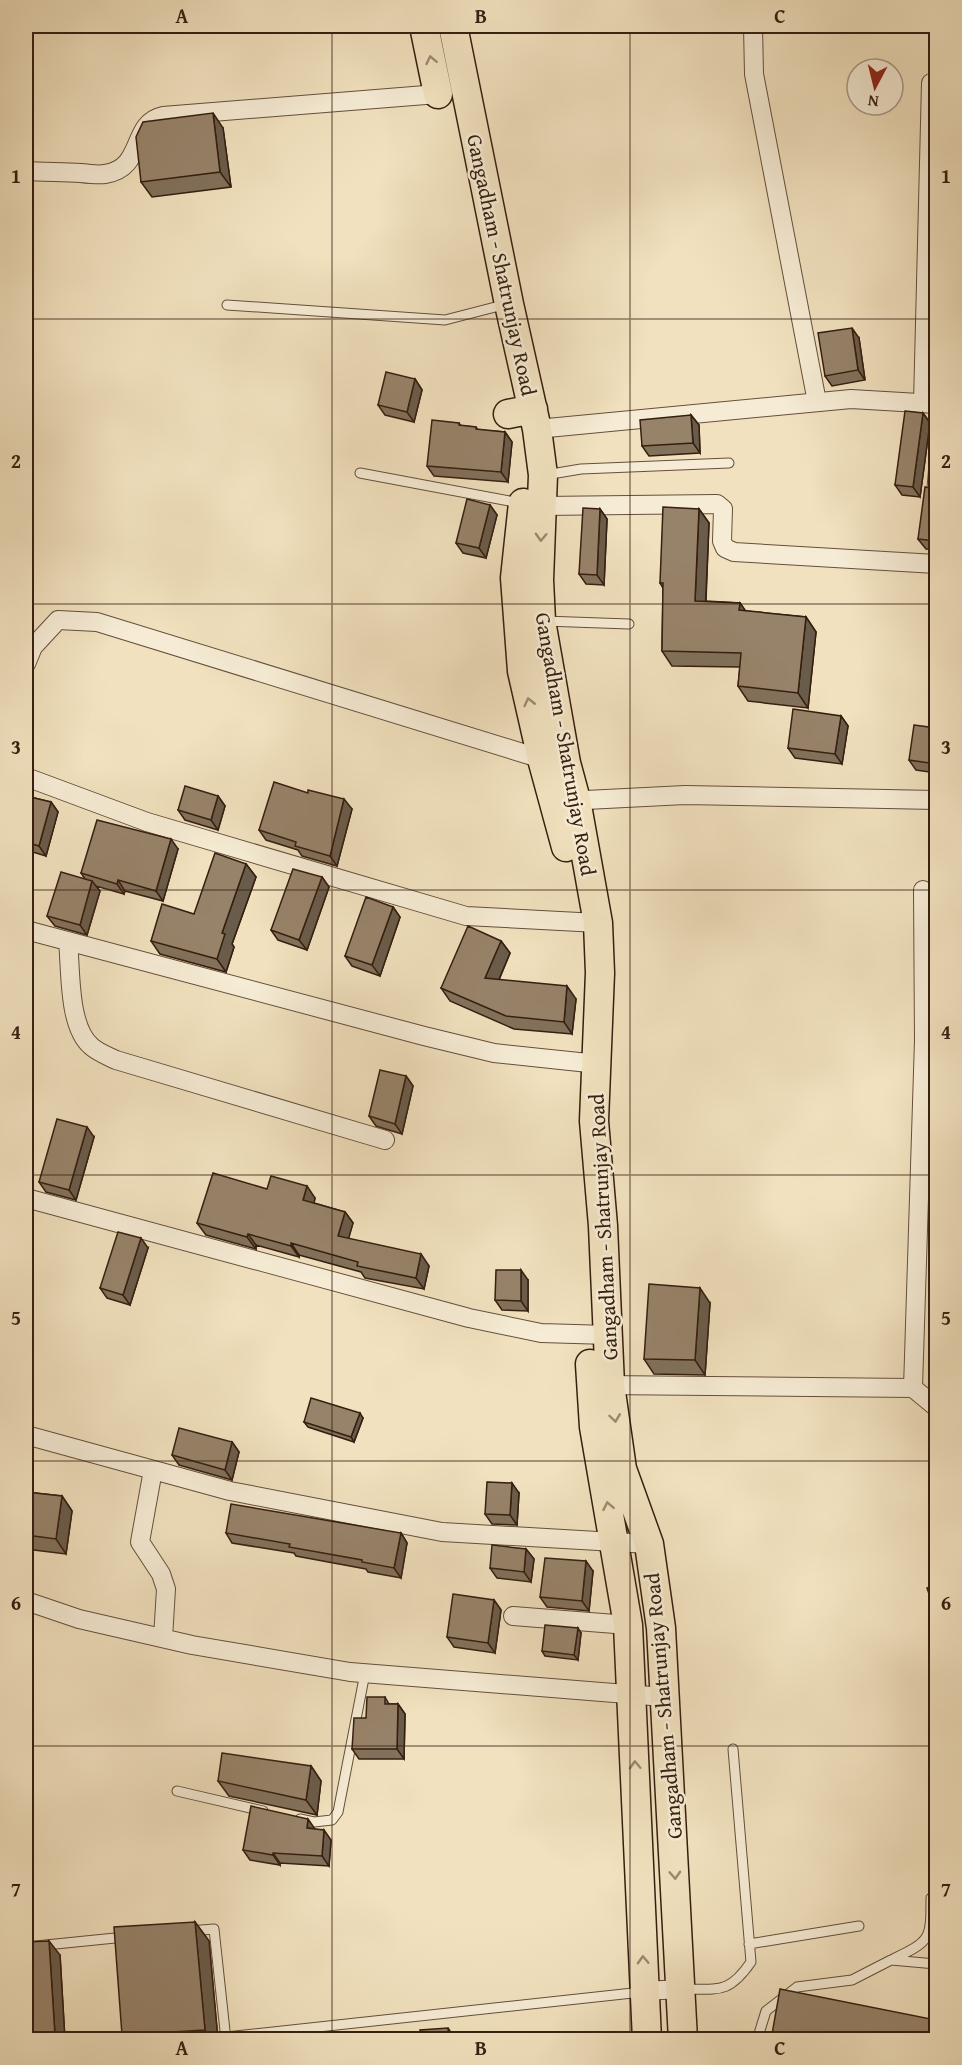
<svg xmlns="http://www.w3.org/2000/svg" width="962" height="2065" font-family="'Gentium Book Plus',serif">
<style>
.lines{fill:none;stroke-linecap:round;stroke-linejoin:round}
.lane-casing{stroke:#654f3c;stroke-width:11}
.street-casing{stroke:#654f3c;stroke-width:20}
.primary-casing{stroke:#361e10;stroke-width:31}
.lane{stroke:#f6ecd5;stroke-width:9}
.street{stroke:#f6ecd5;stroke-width:18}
.primary{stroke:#f1e1be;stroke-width:28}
.wall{fill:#82715b;stroke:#361e10;stroke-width:1.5}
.shaded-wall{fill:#6a5c4a;stroke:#361e10;stroke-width:1.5}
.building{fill:#97836a;stroke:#361e10;stroke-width:1.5}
.oneway{stroke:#9d8970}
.grid{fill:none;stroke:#361e10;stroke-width:1.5;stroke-opacity:0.55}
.labels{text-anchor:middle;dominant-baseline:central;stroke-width:5;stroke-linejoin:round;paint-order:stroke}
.street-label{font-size:21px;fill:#361e10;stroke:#f6ecd5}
.neatline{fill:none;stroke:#361e10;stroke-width:2}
.grid-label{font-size:20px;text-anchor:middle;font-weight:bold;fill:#361e10}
</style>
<rect width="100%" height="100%" fill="#f1e1be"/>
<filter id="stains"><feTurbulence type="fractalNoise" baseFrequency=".00333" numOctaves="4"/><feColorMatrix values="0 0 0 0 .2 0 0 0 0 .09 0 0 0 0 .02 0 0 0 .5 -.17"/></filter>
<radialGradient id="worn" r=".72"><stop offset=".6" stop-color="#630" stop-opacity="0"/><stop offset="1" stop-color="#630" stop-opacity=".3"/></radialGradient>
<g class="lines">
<defs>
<path id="lane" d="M227,305L445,320L507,304
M360,473L520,503
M545,475L581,469L729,463
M932,488L936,440
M544,621L629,624
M920,1166L936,1163
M177,1791L263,1811
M300,1819L314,1822L332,1820L338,1812L365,1673
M189,1931L214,1929L226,2040
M749,1944L859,1926
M26,1947L125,1937
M893,1959C931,1941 931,1939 931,1898
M683,1989C719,1989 729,1994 751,1962L733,1749
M226,2037L642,1992
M757,2040L766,2011L797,1987L852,1980L891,1960L936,1964"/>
<path id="street" d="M753,26L754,74L817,402
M26,171C44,172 63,172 81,173C89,174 98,175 105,174C145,168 130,123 163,116L438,94
M923,403L931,83
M537,429L851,399L936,404
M542,506L717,504L723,509L722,541L725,548L734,552L936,564
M26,664L33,647L58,620L97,622L542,759
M26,777L147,822L466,916L598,923
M566,801L685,795L936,800
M26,930L424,1036L494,1053L598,1064
M68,941C71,971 68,1026 91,1046C97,1052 108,1056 116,1060L385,1140
M26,1198L469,1318L541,1333L608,1335
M602,1385L913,1388L924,1040L923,890
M913,1388L936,1407
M26,1435L230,1491L442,1532L649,1544
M153,1470L140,1542L161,1574L166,1589L163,1638
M26,1601L79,1619L192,1645L350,1672L664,1697
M513,1616L628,1625
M644,1991L681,1989"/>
<path id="primary" d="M424,26L438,94
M453,26L509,304L537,429L543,475L539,580L541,621L566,763L576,800L598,923L600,973L594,1121L603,1226L610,1385L622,1469L649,1544L661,1628L683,2040
M508,414L533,409
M523,503L515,578L522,671L542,759L566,847
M590,1364L594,1427L628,1625L647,2040"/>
</defs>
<use href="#lane" class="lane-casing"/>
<use href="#street" class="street-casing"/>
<use href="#primary" class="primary-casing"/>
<use href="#lane" class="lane"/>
<use href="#street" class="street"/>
<use href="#primary" class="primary"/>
</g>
<path class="wall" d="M223,128L231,187L152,197L141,182Z
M936,184V255L931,247Z
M859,338L865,380L832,386L825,376Z
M415,379L422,390L414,422L385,415L378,405Z
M923,413L930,423L920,497L902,495L895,485Z
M691,415L699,425L700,453L649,456L642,446Z
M459,423L461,426L476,427L478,430L505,432L512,442L508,482L434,476L427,466Z
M936,489V550L926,549L918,539Z
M490,505L497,515L486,558L463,553L456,543Z
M600,509L607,519L604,585L586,584L579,574Z
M699,509L709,523L706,601L740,603L745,611L806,617L816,632L808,708L748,701L738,686L740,667L672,666L662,651L663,588L660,583Z
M841,716L848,726L842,764L795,758L788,748Z
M936,728V773L916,770L909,760Z
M308,793L352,809L337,866L302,856L298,850L266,840L259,830Z
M26,796L51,802L58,812L46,856L26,850Z
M218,796L225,806L218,830L185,820L178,810Z
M178,849L163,901L125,891L124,894L96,886L100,891L87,935L55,926L47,916L85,879L81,873Z
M246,864L256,877L232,944L234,947L226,972L160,954L151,941L194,914Z
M322,877L329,887L307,950L278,940L271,930Z
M393,907L400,917L380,976L352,966L345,956Z
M501,941L510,953L499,980L576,999L572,1034L514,1029L450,1001L441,988Z
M406,1076L413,1086L402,1134L376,1126L369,1116Z
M94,1137L76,1200L46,1192L39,1182Z
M267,1189L315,1198L314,1203L345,1212L353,1223L348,1239L429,1266L424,1289L365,1278L361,1272L299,1255V1257L256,1245V1249L206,1235L197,1223Z
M148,1248L130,1305L107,1298L100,1288Z
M528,1280V1311L502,1310L495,1300Z
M710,1303L705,1375L654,1374L644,1359Z
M363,1418L354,1442L308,1427L304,1422Z
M232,1442L239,1452L232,1480L179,1465L172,1455Z
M26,1492L62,1496L72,1511L66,1554L26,1549Z
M519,1493L517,1525L492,1524L485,1514Z
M226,1533H401L407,1543L401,1578L368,1572L366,1569L296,1556L294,1553L232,1543Z
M526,1549L534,1559L531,1582L497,1578L490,1568Z
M593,1571L589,1611L547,1607L540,1597Z
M494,1600L501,1610L495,1653L454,1647L447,1637Z
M581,1633L578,1660L545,1656L542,1651Z
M385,1697L389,1704H398L405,1714L404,1759H359L352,1749L366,1718Z
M311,1766L321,1781L317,1815L229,1796L218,1781Z
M315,1829L331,1840L329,1866L280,1863V1865L250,1860L243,1850Z
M195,1922L209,1941L218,2040H125L122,2035Z
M26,1942L60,1955L65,2040H26Z"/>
<path class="shaded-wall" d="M213,113L223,128L231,187L220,172Z
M852,328L859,338L865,380L858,370Z
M415,379L422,390L414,422L407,412Z
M923,413L930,423L920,497L913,487Z
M691,415L699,425L700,453L693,443Z
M505,432L512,442L508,482L501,472Z
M490,505L497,515L486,558L479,548Z
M600,509L607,519L604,585L597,575Z
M699,509L709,523L705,616L695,601Z
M740,603L750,617L739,610Z
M806,617L816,632L808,708L798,693Z
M841,716L848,726L842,764L835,754Z
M218,796L225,806L218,830L211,820Z
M344,799L352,809L337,866L330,856Z
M51,802L58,812L46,856L39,846Z
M171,839L178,849L163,901L156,891Z
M246,864L256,877L232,944L234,947L226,972L217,959L222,933Z
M322,877L329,887L307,950L299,940Z
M118,880L125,891L124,894L117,884Z
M92,881L100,891L87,935L80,925Z
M393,907L400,917L380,976L372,965Z
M501,941L510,953L494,991L485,978Z
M567,986L576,999L572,1034L564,1022Z
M406,1076L413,1086L402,1134L395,1124Z
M87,1127L94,1137L76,1200L69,1190Z
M307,1186L315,1198L312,1212L303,1200Z
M345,1212L353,1223L346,1248L338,1236Z
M248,1234L256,1245V1249L247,1237Z
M141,1238L148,1248L130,1305L123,1295Z
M291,1243L299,1255V1257L291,1246Z
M421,1254L429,1266L424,1289L416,1278Z
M521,1270L528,1280V1311L521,1301Z
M700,1288L710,1303L705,1375L695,1360Z
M360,1413L363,1418L354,1442L351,1437Z
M232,1442L239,1452L232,1480L225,1470Z
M512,1483L519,1493L517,1525L510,1515Z
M62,1496L72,1511L66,1554L56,1539Z
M401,1533L407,1543L401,1578L394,1568Z
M526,1549L534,1559L531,1582L524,1572Z
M586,1561L593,1571L589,1611L582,1601Z
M494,1600L501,1610L495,1653L488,1643Z
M578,1628L581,1633L578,1660L574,1655Z
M26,1654L32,1663L26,1677Z
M398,1704L405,1714L404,1759L397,1749Z
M311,1766L321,1781L317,1815L306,1800Z
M308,1819L315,1829L307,1828Z
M324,1830L331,1840L329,1866L322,1856Z
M273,1853L280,1863V1865L273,1855Z
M195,1922L209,1941L218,2040H212L205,2030Z
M49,1941L60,1955L65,2040H58L55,2035Z
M448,2028L456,2040H449Z"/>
<path class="building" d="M213,113L220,172L141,182L136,137L143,122Z
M934,184H936V248L931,247Z
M852,328L858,370L825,376L818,333Z
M386,372L415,379L407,412L378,405Z
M905,411L923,413L913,487L895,485Z
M691,415L693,443L642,446L640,420Z
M432,420L459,423V425L476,427V429L505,432L501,472L427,466Z
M925,487L936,489V541L918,539Z
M467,499L490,505L479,548L456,543Z
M663,507L699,509L695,601L740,603L739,610L806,617L798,693L738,686L741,653L662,651L663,583H660Z
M583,508L600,509L597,575L579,574Z
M793,709L841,716L835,754L788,748Z
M914,725L936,728V764L909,760Z
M274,782L308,793V790L344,799L330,856L295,846L296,842L259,830Z
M185,786L218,796L211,820L178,810Z
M26,796L51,802L39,846L26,842Z
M97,820L171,839L156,891L118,880L117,884L81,873Z
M215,853L246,864L222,933L225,934L217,959L151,941L162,904L194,914Z
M293,869L322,877L299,940L271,930Z
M61,872L92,881L80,925L47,916Z
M366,897L393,907L372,965L345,956Z
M468,926L501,941L485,978L567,986L564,1022L506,1016L441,988Z
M380,1070L406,1076L395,1124L369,1116Z
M57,1119L87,1127L69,1190L39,1182Z
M213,1173L267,1189L271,1176L307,1186L303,1200L345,1212L338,1236L421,1254L416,1278L357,1266L358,1262L291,1243V1246L248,1234L247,1237L197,1223Z
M118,1232L141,1238L123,1295L100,1288Z
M496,1270H521V1301L495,1300Z
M649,1284L700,1288L695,1360L644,1359Z
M935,1288H936V1346Z
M311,1398L360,1413L351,1437L304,1422Z
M179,1428L232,1442L225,1470L172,1455Z
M487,1482L512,1483L510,1515L485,1514Z
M26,1492L62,1496L56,1539L26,1535Z
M231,1504L401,1533L394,1568L362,1562V1560L289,1547L290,1544L226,1533Z
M492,1545L526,1549L524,1572L490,1568Z
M545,1558L586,1561L582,1601L540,1597Z
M936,1585V1614L927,1588Z
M453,1594L494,1600L488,1643L447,1637Z
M545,1625L578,1628L574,1655L542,1651Z
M367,1697H385V1704H398L397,1749H352L354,1718H366Z
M222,1753L311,1766L306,1800L218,1781Z
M251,1806L308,1819L307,1828L324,1830L322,1856L273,1853V1855L243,1850Z
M195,1922L205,2030L122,2035L114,1927Z
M49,1941L55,2035L26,2037V1942Z
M780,1989L936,2020V2040H771Z
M448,2028L449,2040H337L420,2038V2030Z
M605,2035L606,2040H556Z"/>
<defs><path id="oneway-chevron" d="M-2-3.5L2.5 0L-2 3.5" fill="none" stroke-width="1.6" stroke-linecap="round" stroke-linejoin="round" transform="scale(1.5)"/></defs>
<g class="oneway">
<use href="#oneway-chevron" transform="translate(431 60) rotate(-102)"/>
<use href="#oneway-chevron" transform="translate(541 537) rotate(92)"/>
<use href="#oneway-chevron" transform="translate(529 702) rotate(-103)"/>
<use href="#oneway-chevron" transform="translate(615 1418) rotate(82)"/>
<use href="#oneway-chevron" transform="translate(608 1506) rotate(-101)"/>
<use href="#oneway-chevron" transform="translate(635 1765) rotate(-92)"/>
<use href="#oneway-chevron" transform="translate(675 1875) rotate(87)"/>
<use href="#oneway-chevron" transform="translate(643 1960) rotate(-92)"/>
</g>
<path class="grid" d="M332,26V2040M630,26V2040M26,319H936M26,604H936M26,890H936M26,1175H936M26,1461H936M26,1746H936"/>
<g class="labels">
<g class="street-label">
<text transform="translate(502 265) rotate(78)">Gangadham - Shatrunjay Road</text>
<text transform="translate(566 744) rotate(80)">Gangadham - Shatrunjay Road</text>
<text transform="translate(603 1227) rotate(-93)">Gangadham - Shatrunjay Road</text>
<text transform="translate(663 1706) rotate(-95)">Gangadham - Shatrunjay Road</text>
</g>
</g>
<rect width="962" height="2065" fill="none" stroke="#f1e1be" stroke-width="66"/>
<g transform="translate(875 87) rotate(187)"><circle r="28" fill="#f6ecd5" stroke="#a99a86" stroke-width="1.5"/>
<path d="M0-4.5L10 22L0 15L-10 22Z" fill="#8f2418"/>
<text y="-9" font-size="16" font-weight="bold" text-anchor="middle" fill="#361e10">N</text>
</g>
<rect x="33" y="33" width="896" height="1999" class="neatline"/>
<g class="grid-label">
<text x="182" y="23">A</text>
<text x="481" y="23">B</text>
<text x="780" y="23">C</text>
<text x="16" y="183">1</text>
<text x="946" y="183">1</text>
<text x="16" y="468">2</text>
<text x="946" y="468">2</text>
<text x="16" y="754">3</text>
<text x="946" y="754">3</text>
<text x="16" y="1039">4</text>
<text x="946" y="1039">4</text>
<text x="16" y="1325">5</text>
<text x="946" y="1325">5</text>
<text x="16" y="1610">6</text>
<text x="946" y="1610">6</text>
<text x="16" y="1896">7</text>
<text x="946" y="1896">7</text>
<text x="182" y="2055">A</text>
<text x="481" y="2055">B</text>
<text x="780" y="2055">C</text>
</g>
<rect width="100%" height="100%" filter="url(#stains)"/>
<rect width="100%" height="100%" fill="url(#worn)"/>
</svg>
